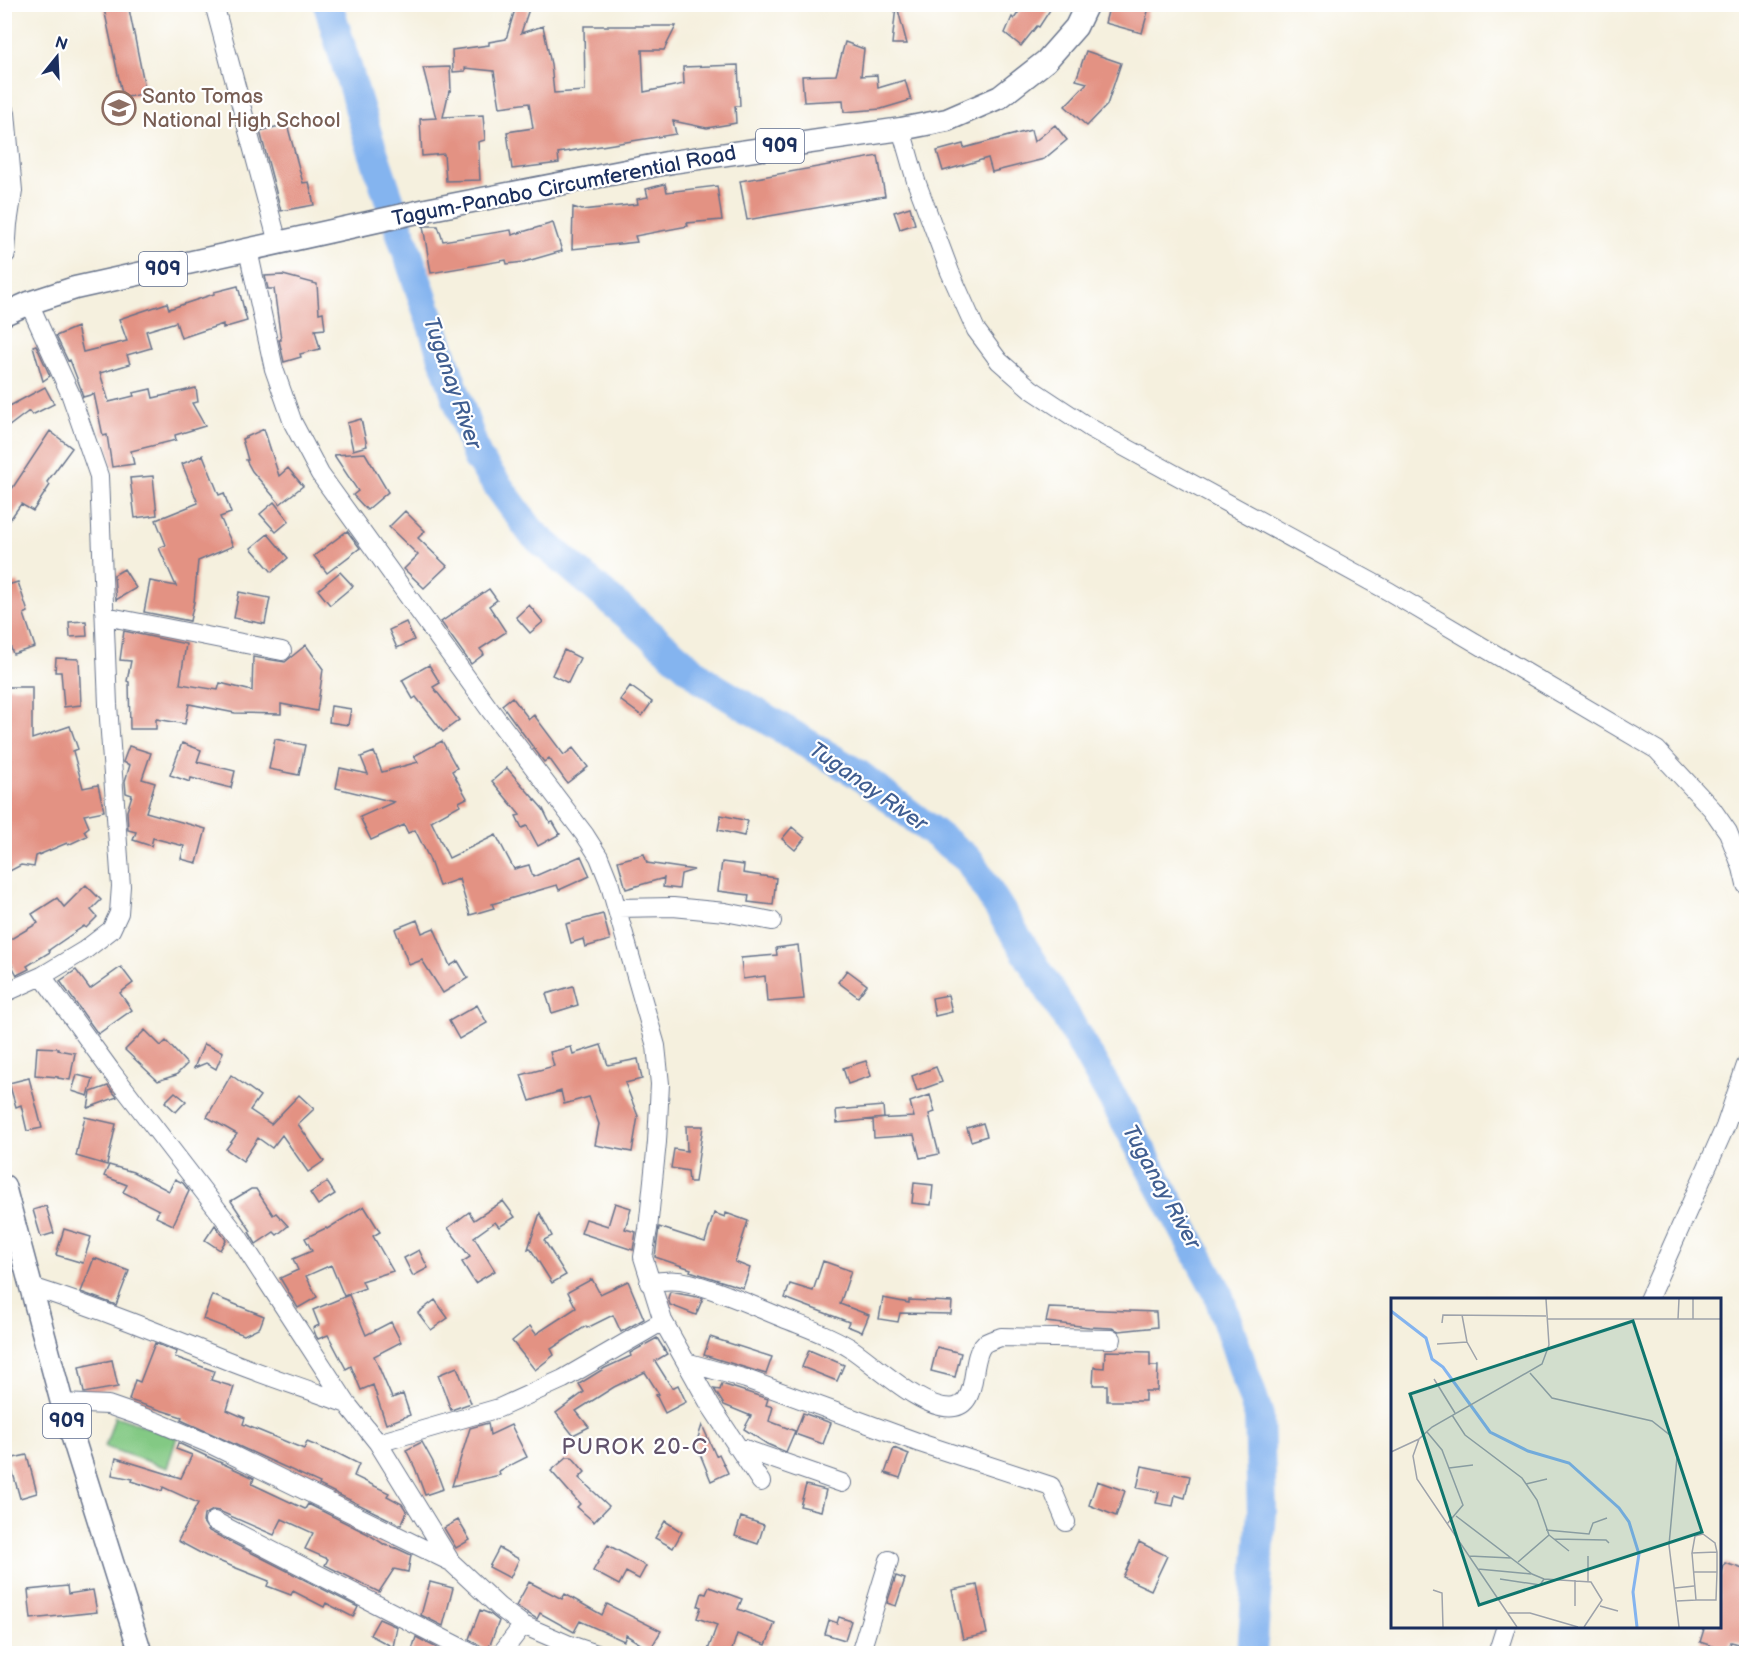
<svg xmlns="http://www.w3.org/2000/svg" width="1751" height="1658" font-family="'Balsamiq Sans',sans-serif">
<style>
.green{fill:#83c984;stroke:#4f7c71;stroke-width:1.5}
.lines{fill:none;stroke-linecap:round;stroke-linejoin:round}
.river{stroke:#84b4ef;stroke-width:30}
.building{fill:#e39283}
.minor-casing{stroke:#67738b;stroke-width:20}
.major-casing{stroke:#67738b;stroke-width:25}
.minor{stroke:#fff;stroke-width:18}
.major{stroke:#fff;stroke-width:22}
.labels{text-anchor:middle;dominant-baseline:central;stroke-width:4.5;stroke-linejoin:round;paint-order:stroke}
.shield{fill:#fff;stroke:#5f6d8e;stroke-width:1.5}
.shield-label{font-size:20px;font-weight:bold;fill:#1b2f5e}
.education-label{font-size:21px;fill:#785e54;stroke:#fff;text-anchor:start}
.street-label{font-size:21px;fill:#1b2f5e;stroke:#fff}
.water-label{font-size:22px;font-style:italic;fill:#405e91;stroke:#fff}
.neighbourhood-label{font-size:22px;letter-spacing:1.5px;fill:#61526b;stroke:#fff}
.inset-river{fill:none;stroke:#84b4ef;stroke-width:3}
.inset-road{fill:none;stroke:#9ea3ab;stroke-width:1.5}
.view{fill:#0f766e;fill-opacity:0.15;stroke:#0f766e;stroke-width:3}
.inset-edge{fill:none;stroke:#1b2f5e;stroke-width:3}
</style>
<rect width="100%" height="100%" fill="#fff"/>
<filter id="ink" filterUnits="userSpaceOnUse"><feTurbulence type="fractalNoise" baseFrequency=".0167" numOctaves="2"/><feDisplacementMap in="SourceGraphic" scale="12" xChannelSelector="R" yChannelSelector="G"/><feConvolveMatrix kernelMatrix="1 2 1 2 8 2 1 2 1" color-interpolation-filters="sRGB"/></filter>
<filter id="wash" filterUnits="userSpaceOnUse"><feTurbulence type="fractalNoise" baseFrequency=".008" numOctaves="4" result="noise"/><feDisplacementMap in="SourceGraphic" scale="24" xChannelSelector="R" yChannelSelector="G"/><feGaussianBlur stdDeviation="1.35" result="paint"/><feColorMatrix in="noise" values="0 0 0 0 0 0 0 0 0 0 0 0 0 0 0 0 0 1.4 0 .05"/><feComposite in="paint" operator="in"/></filter>
<g filter="url(#wash)">
<rect width="100%" height="100%" fill="#f5f0de"/>
<path class="green" d="M115,1416L177,1437L167,1468L105,1447Z"/>
<g class="lines">
<path class="river" d="M328,4L368,137L477,457L532,533L707,683L858,774L969,860L1064,1013L1126,1122L1217,1291L1259,1416L1262,1511L1252,1654"/>
</g>
<g id="blocks">
<path class="building" d="M103,4H128L146,93L123,98Z
M1024,4H1041L1050,10L1039,27L1037,26L1021,46L1005,33L1012,17L1014,19Z
M1110,4H1150L1142,33L1105,23Z
M516,6L529,9L521,33L543,26L551,64L554,93L585,91L584,26H676L664,50H642L644,92L684,84L683,67L738,65L740,106H735L736,123L707,128L673,121L676,134L558,153L559,163L512,169L507,132L533,128L529,103L500,107L494,71L465,68V71L453,72L452,50L489,45V42L506,39Z
M896,6H897L907,44H892Z
M845,42L864,49L861,76L877,75L878,88L905,80L911,100L881,109L844,112L843,100L804,102L802,76L836,75Z
M1086,51L1121,63L1107,105L1087,126L1065,106L1087,83L1076,80Z
M450,67L451,91H449L443,117L483,115L485,140L478,142L480,180L446,181L444,154L422,156L420,119L436,118L423,68Z
M287,124L303,183L309,182L314,205L281,211L260,131Z
M1055,125L1067,140L1044,159L992,172L988,158L943,171L937,151L963,144L964,148L1031,130L1034,142Z
M878,156L885,196L747,220L740,181Z
M665,184L667,192L717,186L722,220L687,223L688,226L635,236L637,242L572,249L573,207L582,210L638,204L637,199L648,197L646,189Z
M910,207L915,224L900,229L894,212Z
M553,223L562,251L524,262L507,264L506,260L431,273L423,226H438L443,241L511,230L512,235Z
M283,275L317,284L319,313L323,312L325,329L315,330L320,349L300,354L301,357L284,362L279,340H281L274,289H268L265,276Z
M238,286L247,321L223,328V324L181,338L176,322L146,331L151,348L127,355L130,364L100,373L109,402L134,396L133,393L151,389L153,398L196,388L198,402L192,403L205,426L175,435L176,440L131,451L134,464L112,467L107,435L103,436L94,394L83,397L81,390L82,388L81,389L70,360L68,361L56,336L77,327L83,352L127,341L119,319L167,303L169,309L214,294V292Z
M36,345L50,376L43,381L33,346Z
M45,387L54,404L32,415L29,411L4,430V409Z
M361,419L367,446L353,450L347,423Z
M264,429L279,476L288,468L303,486L280,504L252,471L246,460H248L242,439Z
M50,431L72,448L47,482L50,485L33,511L21,504L4,528V501Z
M365,453L388,492L367,510L353,495L358,491L334,455Z
M203,455L219,495L224,493L231,513L220,517L233,546L198,561L194,602L190,621L144,612L150,581L176,586L159,548L166,545L156,520L198,503L182,464Z
M153,476L157,515L135,518L130,478Z
M274,502L289,521L276,532L260,514Z
M405,511L425,531L418,538L447,566L424,588L404,569L418,555L389,527Z
M347,531L360,548L327,573L314,556Z
M268,534L288,558L272,572L251,548Z
M124,569L136,588L116,600L114,575Z
M340,572L353,586L330,605L318,590Z
M18,582L28,612L24,614L35,647L13,654L4,628V586Z
M489,589L497,600L489,606L506,632L480,649L484,654L471,664L441,622Z
M239,592L270,598L265,624L234,618Z
M529,605L543,622L530,633L516,617Z
M86,621L87,636L70,637L69,622Z
M406,622L414,640L397,648L389,630Z
M124,631L186,644L180,684L218,690L220,683L252,691L253,657L285,662L306,645L323,669L317,711L281,704V714L235,713L189,704L185,724L156,719V729H130L129,682L127,681L131,661L120,660Z
M564,650L580,658L568,683L552,675Z
M56,658L79,659L81,705L64,707L61,672H55Z
M429,665L440,683L433,687L459,720L443,732L416,697L413,699L402,680Z
M630,686L652,702L642,716L620,700Z
M4,687H32V739L70,726L78,749L73,751L83,788L98,785L104,811L84,815L89,827L84,831L87,836L68,845L67,843L36,856L34,867L21,865L4,874Z
M512,697L529,719L534,715L564,755L573,748L588,767L567,783L549,758L544,762L502,705Z
M331,706L351,709L348,725L329,722Z
M275,739L305,745L299,775L269,769Z
M442,741L457,768L452,771L467,798L459,802L460,805L431,821L449,858L496,835L514,869L529,865L533,877L581,856L590,876L559,890L557,885L492,904L494,908L470,915L459,879L439,886L429,858L415,830L408,833L404,825L371,840L360,817L394,802L336,788L340,768L368,774L361,757L374,752L382,772L418,762L414,756Z
M182,743L201,750L197,762L235,771L231,788L191,778L190,782L170,775Z
M129,746L151,753L142,779L155,783L146,812L206,829L197,863L181,859L184,846L153,838L151,846L133,840L136,832L128,830L127,811L132,795L126,793L125,781L130,765L123,762Z
M507,768L543,809L550,823L553,822L560,834L538,846L527,826L522,828L516,816L520,815L492,781Z
M721,815L748,821L744,836L718,830Z
M792,827L805,838L795,850L782,839Z
M644,854L647,863L694,870L681,874L679,889L663,887L664,878L626,889L618,861Z
M722,862L744,865L743,873L776,878L773,905L748,902L749,895L718,891Z
M86,885L101,900L91,910L97,917L86,928L84,926L49,950L50,952L27,966L29,969L17,975L4,951V943L38,923L32,914L57,898L64,907Z
M603,914L610,940L585,947L583,939L571,943L566,924Z
M417,920L422,933L434,928L450,966L458,961L468,978L443,993L422,960L409,965L395,929Z
M798,945L804,999L767,1002L765,976L743,979L741,958L777,955L776,948Z
M121,967L133,983L120,993L132,1010L98,1034L60,981L76,970L90,989Z
M847,970L867,985L858,997L838,982Z
M573,986L578,1005L552,1013L546,994Z
M948,995L952,1012L935,1016L932,998Z
M477,1005L487,1023L459,1039L449,1021Z
M145,1030L161,1046L166,1041L187,1064L176,1075L158,1081L125,1050Z
M204,1044L223,1052L216,1069L206,1063L194,1068Z
M601,1045L608,1065L638,1059L642,1079L625,1083L638,1116L632,1152L595,1145L599,1124L589,1097L564,1104L561,1091L530,1101L521,1075L554,1066L550,1052L571,1047L573,1054Z
M37,1047L58,1048V1050L75,1053L70,1080L58,1078V1077L35,1075Z
M866,1061L871,1076L848,1084L843,1068Z
M936,1067L942,1082L917,1091L912,1076Z
M77,1075L93,1079L88,1096L72,1091Z
M231,1075L260,1096L250,1110L271,1124L299,1095L314,1109L298,1124L324,1161L308,1172L282,1135L272,1148L258,1138L243,1161L226,1149L237,1134L207,1117Z
M29,1078L42,1128L27,1131L21,1105L16,1107L9,1083Z
M108,1086L117,1097L88,1108L91,1092Z
M175,1092L186,1101L176,1112L165,1102Z
M930,1095L935,1112L929,1114L939,1154L920,1158L914,1135L874,1138L873,1119L914,1117L910,1102Z
M883,1106L884,1118L837,1123L836,1110Z
M85,1117L116,1124L107,1165L76,1156Z
M983,1123L987,1136L971,1141L967,1128Z
M686,1126H703L695,1182H689L688,1171L671,1168L674,1149L687,1151Z
M109,1165L133,1172L169,1191L175,1179L183,1183L189,1191L173,1225L156,1217L159,1210L123,1192L127,1185L104,1176Z
M327,1182L335,1194L318,1205L310,1193Z
M914,1183L933,1185L931,1205L912,1203Z
M251,1189H256L273,1215L276,1213L288,1226L277,1235L274,1232L256,1244L249,1232L251,1231L231,1201Z
M503,1201L515,1217L499,1227L495,1222L474,1237L495,1271L475,1283L462,1262L470,1257L448,1228L469,1212L474,1220Z
M615,1203L631,1208L625,1229L636,1232L633,1250L581,1233L586,1219L608,1226Z
M46,1206L54,1233L41,1237L33,1210Z
M364,1206L380,1232L373,1236L393,1271L362,1281L365,1288L344,1296L331,1265L306,1276L317,1297L298,1308L280,1278L298,1270L293,1259L312,1251L305,1238L326,1228L327,1229Z
M540,1213L552,1236L544,1240L566,1275L552,1283L530,1248L528,1249Z
M714,1213L725,1217L726,1213L748,1221L735,1262L750,1268L743,1288L690,1271L691,1269L655,1257L659,1227L705,1242Z
M215,1225L226,1240L220,1250L205,1240Z
M64,1229L91,1237L83,1263L56,1255Z
M419,1250L428,1268L413,1276L404,1258Z
M94,1258L129,1271L116,1305L81,1292Z
M823,1261L851,1271L840,1304L869,1315L862,1332L847,1326L849,1322L785,1298L790,1284L813,1291Z
M592,1279L600,1294L628,1281L644,1319L621,1332L613,1315L587,1328L586,1326L551,1349L554,1355L535,1370L512,1341L530,1326L536,1334L576,1308L568,1292Z
M670,1292L703,1298L696,1315L670,1305L668,1298Z
M212,1295L264,1316L260,1327L244,1335L203,1319Z
M349,1295L366,1335L391,1322L401,1342L374,1356L392,1398L403,1394L410,1415L386,1424L373,1385L361,1390L351,1366L346,1369L328,1335L318,1339L316,1336L313,1328L319,1325L313,1310Z
M883,1298L909,1303V1300L952,1302L951,1314L900,1313L898,1322L879,1319Z
M435,1300L448,1318L431,1330L418,1313Z
M1049,1308L1156,1312L1157,1327L1119,1331L1112,1328L1089,1327L1046,1322Z
M710,1337L772,1357L766,1374L704,1355Z
M657,1338L667,1354L655,1361L672,1388L678,1385L686,1402L665,1413L656,1395L659,1394L645,1372L614,1387L576,1411L589,1427L573,1435L556,1413L584,1392L579,1384L605,1368L631,1356L630,1353Z
M155,1343L177,1352L175,1357L214,1371L211,1380L234,1387L227,1410L245,1418L243,1424L304,1449L307,1442L334,1453L335,1452L359,1464L354,1476L389,1493L387,1496L402,1504L407,1512L401,1525L319,1485L320,1483L181,1420L182,1417L129,1400L135,1380L140,1382Z
M937,1347L961,1353L955,1377L931,1371Z
M809,1350L844,1365L837,1381L802,1367Z
M1105,1351L1150,1352V1366H1158L1157,1391H1145V1401H1107V1385H1093L1094,1367L1104,1368Z
M112,1360L118,1387L84,1393L79,1367Z
M457,1367L471,1403L451,1410L438,1375Z
M722,1384L768,1399L766,1405L773,1407L769,1421L795,1431L786,1452L767,1444L744,1429L751,1416L724,1405L714,1389L720,1390Z
M803,1413L831,1423L823,1444L795,1434Z
M488,1423L490,1435L511,1425L527,1457L499,1471L500,1475L452,1486L470,1428Z
M702,1425L716,1456L719,1454L728,1473L711,1481L696,1444Z
M422,1442L433,1462L443,1489L425,1495L415,1468L406,1450Z
M178,1443L254,1478L252,1484L305,1509L308,1504L368,1534L385,1545L396,1548L411,1555L408,1572L394,1569L379,1592L325,1565L328,1559L305,1549L313,1533L282,1519L274,1535L219,1511L213,1510L204,1515L203,1522L209,1531L358,1607L353,1617L326,1603L324,1607L293,1591L291,1595L267,1586L269,1581L206,1556L178,1541L198,1503L163,1487L162,1491L132,1481L133,1479L112,1475L116,1458L181,1478L192,1455L176,1449Z
M894,1448L909,1454L900,1478L885,1473Z
M27,1455L37,1493L20,1498L9,1459Z
M567,1457H572L585,1472L579,1478L609,1506L594,1522L577,1507L580,1504L551,1471Z
M1142,1466L1190,1476L1185,1498L1175,1495L1173,1506L1156,1503L1159,1492L1137,1488Z
M1097,1481L1125,1491L1116,1516L1089,1505Z
M806,1485L826,1490L821,1511L800,1506Z
M741,1517L764,1525L758,1544L735,1536Z
M458,1520L470,1540L456,1548L444,1528Z
M665,1521L682,1532L673,1548L655,1538Z
M1139,1542L1167,1556L1151,1590L1123,1577Z
M608,1545L646,1566L639,1579L626,1572L619,1585L593,1571Z
M499,1548L519,1559L510,1578L489,1567Z
M1725,1563L1746,1570V1602L1741,1621L1746,1622V1646L1731,1642L1728,1651L1700,1642L1705,1626H1719V1580Z
M896,1576L905,1579L896,1606L887,1603Z
M430,1582L453,1588L443,1626L421,1615Z
M529,1582L562,1599L565,1594L602,1615L607,1604L661,1631L650,1650L626,1635L624,1641L580,1621L574,1632L540,1613L537,1619L516,1606Z
M977,1585L987,1634L963,1639L952,1590Z
M67,1586L68,1594L93,1590L97,1612L31,1619L28,1590Z
M709,1587L742,1599L738,1609L775,1623L766,1645L737,1634L731,1653H707L717,1625L697,1618L701,1607L698,1606L702,1593L706,1594Z
M480,1610L490,1614L499,1621L488,1650L469,1639Z
M839,1617L851,1621L845,1640L825,1634L829,1620L837,1623Z
M379,1619L397,1627L393,1647L370,1635Z
M416,1637L437,1648L436,1653H411Z"/>
</g>
</g>
<g filter="url(#ink)">
<use href="#blocks" fill-opacity="0" stroke="#67738b" stroke-width="1.5"/>
<g class="lines">
<defs>
<path id="minor" d="M214,4L278,243
M901,129L916,181L950,272L976,330L999,361L1031,389L1090,428L1390,592L1657,750L1712,809L1728,832L1742,868L1746,885
M248,250L274,369L293,423L320,474L490,710L585,835L599,857L609,882L656,1046L660,1084L657,1142L648,1229L643,1257L663,1321L563,1379L499,1408L378,1443
M6,254L8,224L13,191L6,113
M105,616L282,651
M617,908L673,907L725,912L772,921
M42,976L111,1071L237,1235L347,1404L378,1443L451,1562L499,1607L523,1625L567,1644L597,1654
M4,993L42,976L85,950L111,930L119,913L121,886L108,705L99,476L70,393L29,303
M649,1283C663,1280 676,1279 690,1283C722,1291 753,1306 783,1318C805,1327 829,1335 850,1348C874,1363 924,1413 955,1407C980,1402 969,1358 984,1344C988,1341 996,1339 1001,1337L1112,1339
M32,1287C98,1308 162,1334 226,1360C266,1376 307,1389 347,1404
M1648,1300L1725,1127L1746,1065
M663,1321L710,1405L761,1482
M686,1362L746,1379L920,1443L1051,1486L1066,1522
M62,1403L108,1405L157,1422L212,1445L451,1562
M736,1446L842,1483
M214,1521L473,1654
M499,1654L503,1651L523,1625
M860,1654L889,1560
M1497,1654L1506,1626"/>
<path id="major" d="M4,314L29,303L75,288L431,209L672,162L901,129L947,120L1000,97L1046,61L1076,27L1087,4
M4,1186L62,1403L141,1654"/>
</defs>
<use href="#minor" class="minor-casing"/>
<use href="#major" class="major-casing"/>
<use href="#minor" class="minor"/>
<use href="#major" class="major"/>
</g>
</g>
<defs>
<symbol id="school-ring" viewBox="-11 -11 22 22"><circle r="9.5" fill="#fff" stroke="#8d6e63" stroke-width="1.5"/><path d="M0-5L7-2L0 1L-7-2ZM-4 1L0 2.5L4 1V4Q0 6-4 4Z" fill="#8d6e63"/></symbol>
</defs>
<g fill-rule="evenodd">
<use href="#school-ring" x="100" y="89" width="38" height="38"/>
</g>
<g class="labels">
<g class="shield">
<rect x="756" y="129" width="48" height="34" rx="4.5"/>
<rect x="139" y="252" width="48" height="34" rx="4.5"/>
<rect x="43" y="1404" width="48" height="34" rx="4.5"/>
</g>
<g class="shield-label">
<text x="780" y="146">909</text>
<text x="163" y="269">909</text>
<text x="67" y="1421">909</text>
</g>
<g class="education-label">
<text x="142" y="96">Santo Tomas<tspan x="142" dy="24">National High School</tspan></text>
</g>
<g class="street-label">
<text transform="translate(564 186) rotate(-11)">Tagum-Panabo Circumferential Road</text>
</g>
<g class="water-label">
<text transform="translate(452 383) rotate(71)">Tuganay River</text>
<text transform="translate(868 787) rotate(35)">Tuganay River</text>
<text transform="translate(1161 1187) rotate(61)">Tuganay River</text>
</g>
<g class="neighbourhood-label">
<text x="635" y="1447">PUROK 20-C</text>
</g>
</g>
<g transform="translate(1391 1298)">
<rect width="330" height="330" fill="#f5f0de"/>
<path class="inset-river" d="M0,13L35,40L41,61L52,69L99,134L137,153L178,165L228,210L238,224L248,256L242,294L246,329"/>
<path class="inset-road" d="M71,17L76,44L86,62M157,21H330M287,21L288,1M302,21V1M51,25L52,17L155,18M46,46L76,44M139,75L161,100L261,123L280,138L286,159L278,247L288,329M43,81L64,115M24,110L30,128M61,117L74,137L131,180L146,202L158,237L127,264M36,134L51,152L72,207L56,226M0,154L28,141M58,170L82,167M135,186L156,181M65,218L141,276L153,281L200,284L211,302L193,329M155,232L198,236L202,225L216,220M158,237L178,253M163,241L215,242L218,245M78,258L120,260M197,258V283M87,271L140,276M302,274H326V254L324,245L312,236L304,238L301,255L326,254M109,281L149,287L153,281M284,290L303,288M42,292L51,295L52,329M305,302H325L326,274M286,303L305,302L301,255M184,308V282M209,308L227,313M116,315H139L187,329M126,329L26,181L22,158L28,141L41,129L151,66L158,47L155,1"/>
<path class="view" d="M242,23L311,234L88,307L19,96Z"/>
<rect width="330" height="330" class="inset-edge"/>
</g>
<rect width="1751" height="1658" fill="none" stroke="#fff" stroke-width="24"/>
<g transform="translate(57 57) rotate(18)" stroke="#ffffff" stroke-width="4.5" paint-order="stroke">
<path d="M0-4.5L10 22L0 15L-10 22Z" fill="#1b2f5e"/>
<text y="-9" font-size="16" font-weight="bold" text-anchor="middle" fill="#1b2f5e">N</text>
</g>
</svg>
